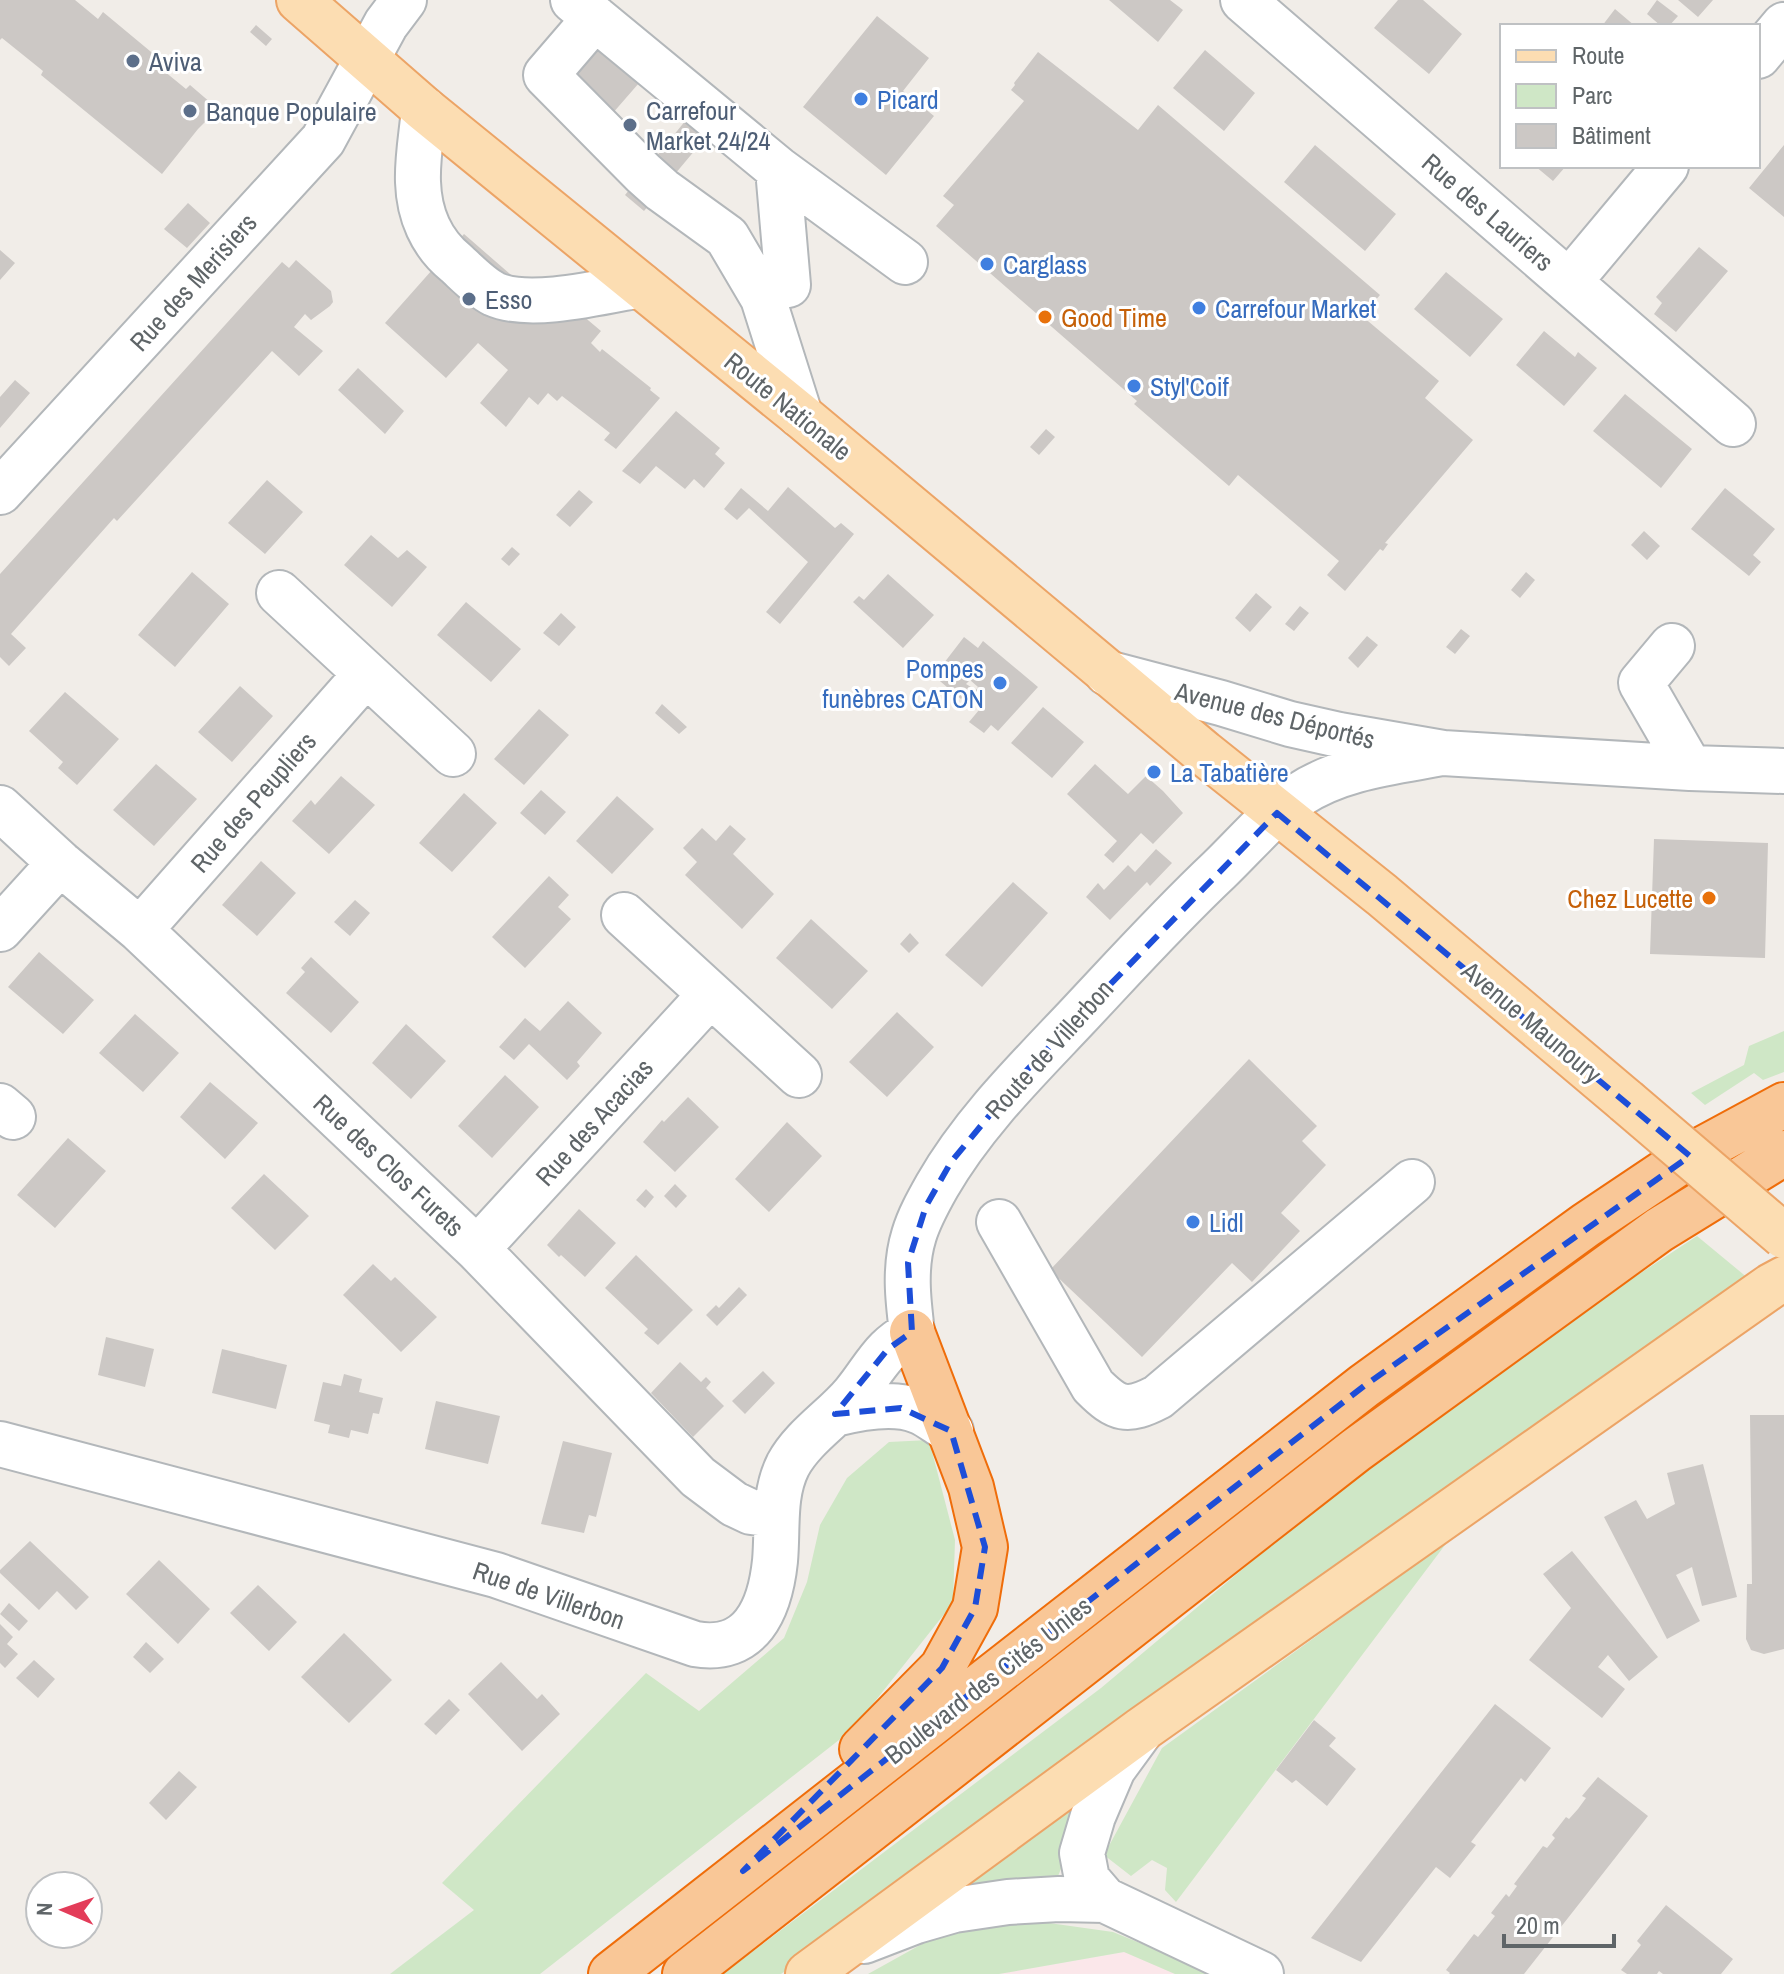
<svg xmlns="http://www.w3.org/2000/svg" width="1784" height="1974" font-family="'Archivo Narrow',sans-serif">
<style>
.medical{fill:#fbe7ea}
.green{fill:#cfe7c6}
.building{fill:#ccc8c5}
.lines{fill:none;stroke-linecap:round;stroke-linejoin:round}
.minor-casing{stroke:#b3b7ba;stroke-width:48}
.major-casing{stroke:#eca466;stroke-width:48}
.highway-casing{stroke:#ef6d0a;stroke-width:48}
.minor{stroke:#fff;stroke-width:44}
.major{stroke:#fcddb2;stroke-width:44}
.highway{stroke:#f9c797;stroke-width:44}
.major-bridge-casing{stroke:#eca466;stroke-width:48;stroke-linecap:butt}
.major-bridge{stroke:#fcddb2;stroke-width:44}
.marked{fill:none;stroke:#1d4ed8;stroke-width:6;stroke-dasharray:16 10;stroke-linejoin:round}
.service-dot{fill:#5c6f8a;stroke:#fff;stroke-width:3}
.shop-dot{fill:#3f7fe0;stroke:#fff;stroke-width:3}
.food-dot{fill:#e8710a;stroke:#fff;stroke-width:3}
.labels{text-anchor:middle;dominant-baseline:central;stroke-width:6;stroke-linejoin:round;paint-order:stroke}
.service-label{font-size:26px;fill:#4e5e75;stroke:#fff;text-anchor:start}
.shop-label{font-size:26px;fill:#366cbe;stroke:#fff;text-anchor:start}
.street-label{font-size:26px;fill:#5f6568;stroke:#fff}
.food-label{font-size:26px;fill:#c56008;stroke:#fff;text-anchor:start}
</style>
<rect width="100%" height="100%" fill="#f1ede8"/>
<path class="medical" d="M1125,1952L1175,1974H999Z"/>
<path class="green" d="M1784,1031V1072L1763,1080L1754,1073L1705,1105L1691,1093L1744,1065L1749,1046Z
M1697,1236L1749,1279L1151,1711L781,1974H723L1101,1688L1294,1526L1548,1334Z
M929,1440L955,1540L953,1603L853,1729L540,1974H390L474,1910L442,1883L646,1673L699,1711L784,1638L807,1582L820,1525L847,1478L889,1442Z
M1448,1541L1176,1902L1165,1890L1167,1868L1152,1860L1131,1876L1104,1855L1162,1748Z
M1096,1778L1055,1884L950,1892Z
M984,1923H1049L1113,1932L1216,1974H1175L1124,1952L999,1974H868L931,1939Z"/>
<path class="building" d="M0,0H75L98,19L103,12L168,66L164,71L186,89L190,85L218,109L198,129L162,174L41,75L43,71L2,38L0,40Z
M1109,0H1170L1183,10L1158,42Z
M1398,0H1423L1462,34L1429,74L1374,28Z
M1657,0L1678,16L1669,26H1661L1647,14Z
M1678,0H1713L1698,17Z
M1615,9L1635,26H1602Z
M877,16L929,58L903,91L934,116L886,175L803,107Z
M256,25L272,39L266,46L250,32Z
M595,46L639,83L612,114L569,79Z
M1205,50L1255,93L1224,131L1173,88Z
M1038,52L1138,130L1158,105L1380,295L1362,316L1439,381L1425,398L1473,440L1385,543L1388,544L1383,551L1380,549L1345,591L1327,575L1339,561L1238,475L1229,486L1134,404L1137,401L936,226L954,205L943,196L1024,101L1011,90L1015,85L1014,83Z
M686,120L706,137L644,211L625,195Z
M1315,145L1396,214L1365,251L1284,182Z
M1784,145V217L1749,188Z
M1535,166H1566L1553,181Z
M188,203L210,223L187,248L164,229Z
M464,234L565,322L576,310L601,331L591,343L600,352L602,349L651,388L650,390L660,398L616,449L604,440L610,433L562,396L557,401L548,393L538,405L529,397L506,427L480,403L508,370L478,343L446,378L385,323Z
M1699,247L1728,271L1676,332L1654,314L1662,303L1656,297Z
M0,250L15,263L0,280Z
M296,260L331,291L333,302L330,306L311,320L305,314L294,327L323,351L299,376L272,351L117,521L114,518L11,634L26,648L9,666L0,657V574L282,262L289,268Z
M1446,272L1503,319L1470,357L1414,309Z
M1544,331L1575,357L1578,352L1597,368L1564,406L1516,365Z
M358,368L404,411L385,434L338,390Z
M15,380L30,393L0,428V397Z
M1625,394L1692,449L1661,488L1593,431Z
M676,411L720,448L715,454L725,463L704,488L694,479L685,489L656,466L640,484L622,471Z
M1046,429L1055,437L1039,455L1030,447Z
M267,480L303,512L265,554L228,523Z
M788,487L835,528L841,523L854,534L780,624L766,612L808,562L749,508L737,520L724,509L741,488L768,511Z
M1725,488L1775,529L1753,555L1761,562L1749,576L1691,529Z
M579,490L593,502L570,527L556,515Z
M1644,531L1660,546L1647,560L1631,545Z
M371,535L398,558L407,550L427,567L392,607L344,565Z
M512,547L520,554L509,566L501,559Z
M192,572L229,604L175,667L138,635Z
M1526,572L1535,580L1520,598L1511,590Z
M888,574L934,615L903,648L853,602L859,596L864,600Z
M1256,593L1272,607L1250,632L1235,618Z
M466,602L521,649L491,682L437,635Z
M1300,606L1309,613L1294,631L1285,624Z
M561,613L576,627L559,646L543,633Z
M1461,629L1470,636L1455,654L1446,647Z
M1367,636L1378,645L1358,668L1348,658Z
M964,637L978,648L983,641L1038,687L998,731L991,725L984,733L969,722L984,704L973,694L978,687L970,680L966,684L971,687L961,699L934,676Z
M240,686L273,716L232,762L198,732Z
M65,692L119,739L77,785L58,768L63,762L29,731Z
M662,704L687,727L679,734L655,713Z
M1043,707L1084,742L1052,778L1011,743Z
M539,709L569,735L524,785L494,759Z
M156,764L197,799L154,846L113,810Z
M1095,764L1128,794L1146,776L1163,791L1183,813L1153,844L1141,833L1113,863L1104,855L1117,841L1067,794Z
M341,776L375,805L329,854L292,821L311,800L315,805Z
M541,790L566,812L545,835L520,813Z
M464,793L497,823L452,872L419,843Z
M617,796L654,829L612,874L576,841Z
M730,825L746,839L733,854L774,894L742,929L685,875L697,862L683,848L702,828L716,841Z
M1654,839L1768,843L1765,958L1650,954Z
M1156,849L1172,863L1150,886L1147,882L1110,920L1086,897L1098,883L1104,890L1128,865L1135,872Z
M261,861L296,893L257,936L222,905Z
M549,876L569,895L558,907L571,919L525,968L492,937Z
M1013,882L1048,913L982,987L945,955Z
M355,900L370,913L350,936L334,922Z
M811,919L868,971L832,1009L776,958Z
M910,933L919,943L909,953L900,944Z
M39,952L94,1000L63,1034L8,987Z
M311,957L359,1002L331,1033L286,993L305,972L301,968Z
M568,1001L602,1033L577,1062L580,1066L567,1080L529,1044L514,1060L499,1047L525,1018L540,1031Z
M897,1012L934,1047L887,1097L849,1062Z
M135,1014L179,1053L143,1092L99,1053Z
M406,1024L446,1061L411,1099L372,1063Z
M1249,1059L1317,1126L1302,1141L1326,1165L1281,1213L1300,1231L1252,1282L1232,1263L1142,1357L1050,1270Z
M505,1075L539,1107L492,1158L458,1126Z
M210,1082L258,1123L225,1159L180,1117Z
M688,1097L719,1127L675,1172L643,1142L662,1120L664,1122Z
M787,1122L822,1156L769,1212L735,1179Z
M68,1138L106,1171L55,1228L17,1195Z
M264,1174L309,1216L275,1250L231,1208Z
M675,1184L687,1196L676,1208L664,1196Z
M646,1189L654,1197L645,1208L636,1200Z
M579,1209L616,1243L585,1277L561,1255L559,1257L547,1245Z
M636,1255L693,1310L658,1345L644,1333L648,1329L605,1288Z
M373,1264L391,1281L395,1277L437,1317L401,1352L343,1295Z
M739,1287L747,1295L717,1326L706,1315L716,1305L719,1308Z
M106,1337L154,1349L145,1387L98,1375Z
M222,1349L287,1365L276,1409L212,1393Z
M680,1362L701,1382L706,1377L711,1382L706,1388L724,1406L693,1437L651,1393Z
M763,1371L775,1383L745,1414L732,1401Z
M344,1374L362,1379L359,1392L383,1398L379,1414L373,1413L368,1434L351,1430L349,1438L328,1433L330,1425L314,1421L323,1382L341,1386Z
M436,1401L500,1416L488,1464L425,1449Z
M1750,1415H1784V1649L1764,1654L1751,1650L1746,1639L1747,1584H1752Z
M563,1441L612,1453L596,1517L589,1515L584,1533L541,1524Z
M1703,1464L1737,1597L1702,1606L1692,1567L1676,1575L1700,1621L1667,1639L1604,1517L1636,1500L1647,1519L1675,1504L1667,1473Z
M30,1541L89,1597L76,1610L57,1591L39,1610L0,1573V1570Z
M1572,1551L1658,1657L1629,1681L1608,1655L1598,1667L1625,1689L1602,1718L1529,1660L1571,1608L1543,1574Z
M159,1560L210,1609L178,1644L126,1594Z
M258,1585L297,1622L269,1651L230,1613Z
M9,1603L28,1621L19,1631L0,1614Z
M0,1624L13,1637L7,1644L18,1654L5,1668L0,1663Z
M344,1633L392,1680L349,1723L301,1677Z
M146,1642L164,1659L150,1673L133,1657Z
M34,1660L55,1679L38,1698L16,1678Z
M501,1662L537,1699L542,1694L560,1714L522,1751L468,1694Z
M449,1699L460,1710L436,1735L424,1724Z
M1495,1704L1551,1748L1525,1782L1521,1778L1471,1842L1476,1845L1450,1878L1436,1867L1361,1962L1311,1938Z
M1314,1720L1336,1738L1329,1746L1356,1769L1327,1806L1296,1780L1292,1783L1276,1770Z
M179,1771L197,1787L166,1820L149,1803Z
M1598,1777L1648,1816L1524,1974H1449L1450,1973L1446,1970L1474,1934L1478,1937L1495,1916L1491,1913L1506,1894L1509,1897L1517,1886L1514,1884L1543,1846L1547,1848L1555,1838L1552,1835L1566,1817L1569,1819L1578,1809L1586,1798L1582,1796Z
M1666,1905L1733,1959L1721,1974H1663L1659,1971L1657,1974H1627L1621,1970L1641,1945L1637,1941Z"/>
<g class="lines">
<defs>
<path id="minor" d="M573,0L778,169L905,262
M1243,0L1733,424
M595,18L546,75L643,173L662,190L727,237L763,298L800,415
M1758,56L1784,25
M424,109C422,133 417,158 418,182C419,214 431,243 456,263C467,273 480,287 494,294C529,310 602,292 640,285
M778,169L788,285
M1569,282L1666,166
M0,492L323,140L386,24L404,0
M279,593L453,754
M1672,646L1641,683L1690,768
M1107,673L1221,703L1290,724L1339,735L1443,753L1690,768L1784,771
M0,808L60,863L140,930L477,1249L698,1477L734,1504L751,1512L776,1515
M624,915L799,1075
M0,929L60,863
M140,930L366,674
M0,1106L13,1117
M999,1222L1093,1386C1117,1410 1127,1413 1158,1397L1412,1182
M477,1249L710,995
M835,1414C859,1408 893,1401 918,1411C929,1415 940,1425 951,1431
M0,1444L496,1575L695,1644C751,1654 770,1609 775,1561C778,1528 773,1495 788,1465C803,1437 834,1418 854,1394C866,1380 875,1363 888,1350C895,1343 904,1337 912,1332C908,1300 904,1267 914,1235C919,1218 928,1202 937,1186C973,1123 1026,1071 1076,1018C1123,968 1169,917 1219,870C1245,845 1269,816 1299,795C1341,767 1395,762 1443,753
M1105,1900L1087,1879L1082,1853L1093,1816L1113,1769L1140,1732
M864,1941L916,1921L954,1910L1008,1902L1059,1899L1105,1900L1261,1974"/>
<path id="major" d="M299,0L424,109L800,415L1204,753L1382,895L1626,1101
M808,1974L1141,1730L1771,1286L1784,1279"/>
<path id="highway" d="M862,1749L942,1668L975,1608L985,1547L971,1487L912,1332
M611,1974L1364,1386L1586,1225L1686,1158L1784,1105
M685,1974L1356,1450L1659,1230L1784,1153"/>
</defs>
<use href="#minor" class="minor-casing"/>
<use href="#major" class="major-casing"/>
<use href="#highway" class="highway-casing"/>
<use href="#minor" class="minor"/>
<use href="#major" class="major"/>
<use href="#highway" class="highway"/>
<defs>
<path id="major-bridge" d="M1626,1101L1784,1236"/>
</defs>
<use href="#major-bridge" class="major-bridge-casing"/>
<use href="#major-bridge" class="major-bridge"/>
</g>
<path class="marked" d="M1277,813L1690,1156L1364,1386L743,1871L942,1668L975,1608L985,1547L951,1431L901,1408L835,1414L888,1349L912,1332L908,1263L926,1206L951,1162L1027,1070Z"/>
<g class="service-dot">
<circle cx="133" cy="61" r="8"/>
<circle cx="190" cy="111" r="8"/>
<circle cx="630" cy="125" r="8"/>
<circle cx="469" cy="299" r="8"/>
</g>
<g class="shop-dot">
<circle cx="861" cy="99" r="8"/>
<circle cx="987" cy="264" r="8"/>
<circle cx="1199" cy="308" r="8"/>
<circle cx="1134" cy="386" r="8"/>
<circle cx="1000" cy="683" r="8"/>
<circle cx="1154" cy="772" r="8"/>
<circle cx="1193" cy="1222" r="8"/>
</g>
<g class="food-dot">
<circle cx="1045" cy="317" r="8"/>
<circle cx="1709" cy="898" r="8"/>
</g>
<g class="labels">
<g class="service-label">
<text x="149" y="61">Aviva</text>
<text x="646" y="110">Carrefour<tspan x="646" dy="30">Market 24/24</tspan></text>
<text x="206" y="111">Banque Populaire</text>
<text x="485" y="299">Esso</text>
</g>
<g class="shop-label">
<text x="877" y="99">Picard</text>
<text x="1003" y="264">Carglass</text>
<text x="1215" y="308">Carrefour Market</text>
<text x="1150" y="386">Styl'Coif</text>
<text x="984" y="668" text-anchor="end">Pompes<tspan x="984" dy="30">funèbres CATON</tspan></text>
<text x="1170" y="772">La Tabatière</text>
<text x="1209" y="1222">Lidl</text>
</g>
<g class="street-label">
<text transform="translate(1488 212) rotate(41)">Rue des Lauriers</text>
<text transform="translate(193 282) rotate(-48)">Rue des Merisiers</text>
<text transform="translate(788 406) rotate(39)">Route Nationale</text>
<text transform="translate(1275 715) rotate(14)">Avenue des Déportés</text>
<text transform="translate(253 802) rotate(-49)">Rue des Peupliers</text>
<text transform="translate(1532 1022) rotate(40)">Avenue Maunoury</text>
<text transform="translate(1049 1049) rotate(-48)">Route de Villerbon</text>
<text transform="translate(594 1122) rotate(-48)">Rue des Acacias</text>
<text transform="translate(389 1165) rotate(43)">Rue des Clos Furets</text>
<text transform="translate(549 1595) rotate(19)">Rue de Villerbon</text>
<text transform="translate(988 1680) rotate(-38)">Boulevard des Cités Unies</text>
</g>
<g class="food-label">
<text x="1061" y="317">Good Time</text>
<text x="1693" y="898" text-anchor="end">Chez Lucette</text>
</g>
</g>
<rect x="1500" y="24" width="260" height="144" fill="#ffffff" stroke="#bfc1c3" stroke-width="2"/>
<rect x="1516" y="50" width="40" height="12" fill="#fcddb2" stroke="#bfc1c3" stroke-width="2"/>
<text x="1572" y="64" font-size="24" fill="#5f6568">Route</text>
<rect x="1516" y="84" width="40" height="24" fill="#cfe7c6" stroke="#bfc1c3" stroke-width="2"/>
<text x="1572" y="104" font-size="24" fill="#5f6568">Parc</text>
<rect x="1516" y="124" width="40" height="24" fill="#ccc8c5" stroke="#bfc1c3" stroke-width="2"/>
<text x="1572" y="144" font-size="24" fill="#5f6568">Bâtiment</text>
<g transform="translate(64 1910) rotate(272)"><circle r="38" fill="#ffffff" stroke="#bfc1c3" stroke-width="2"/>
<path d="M0-6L14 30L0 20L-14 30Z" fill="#e33c59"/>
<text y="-12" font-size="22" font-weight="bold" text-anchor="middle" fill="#5f6568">N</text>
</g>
<path d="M1504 1934v12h110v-12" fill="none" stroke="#5f6568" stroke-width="4"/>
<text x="1516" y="1934" font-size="24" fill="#5f6568" stroke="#ffffff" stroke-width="6" paint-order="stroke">20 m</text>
</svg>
